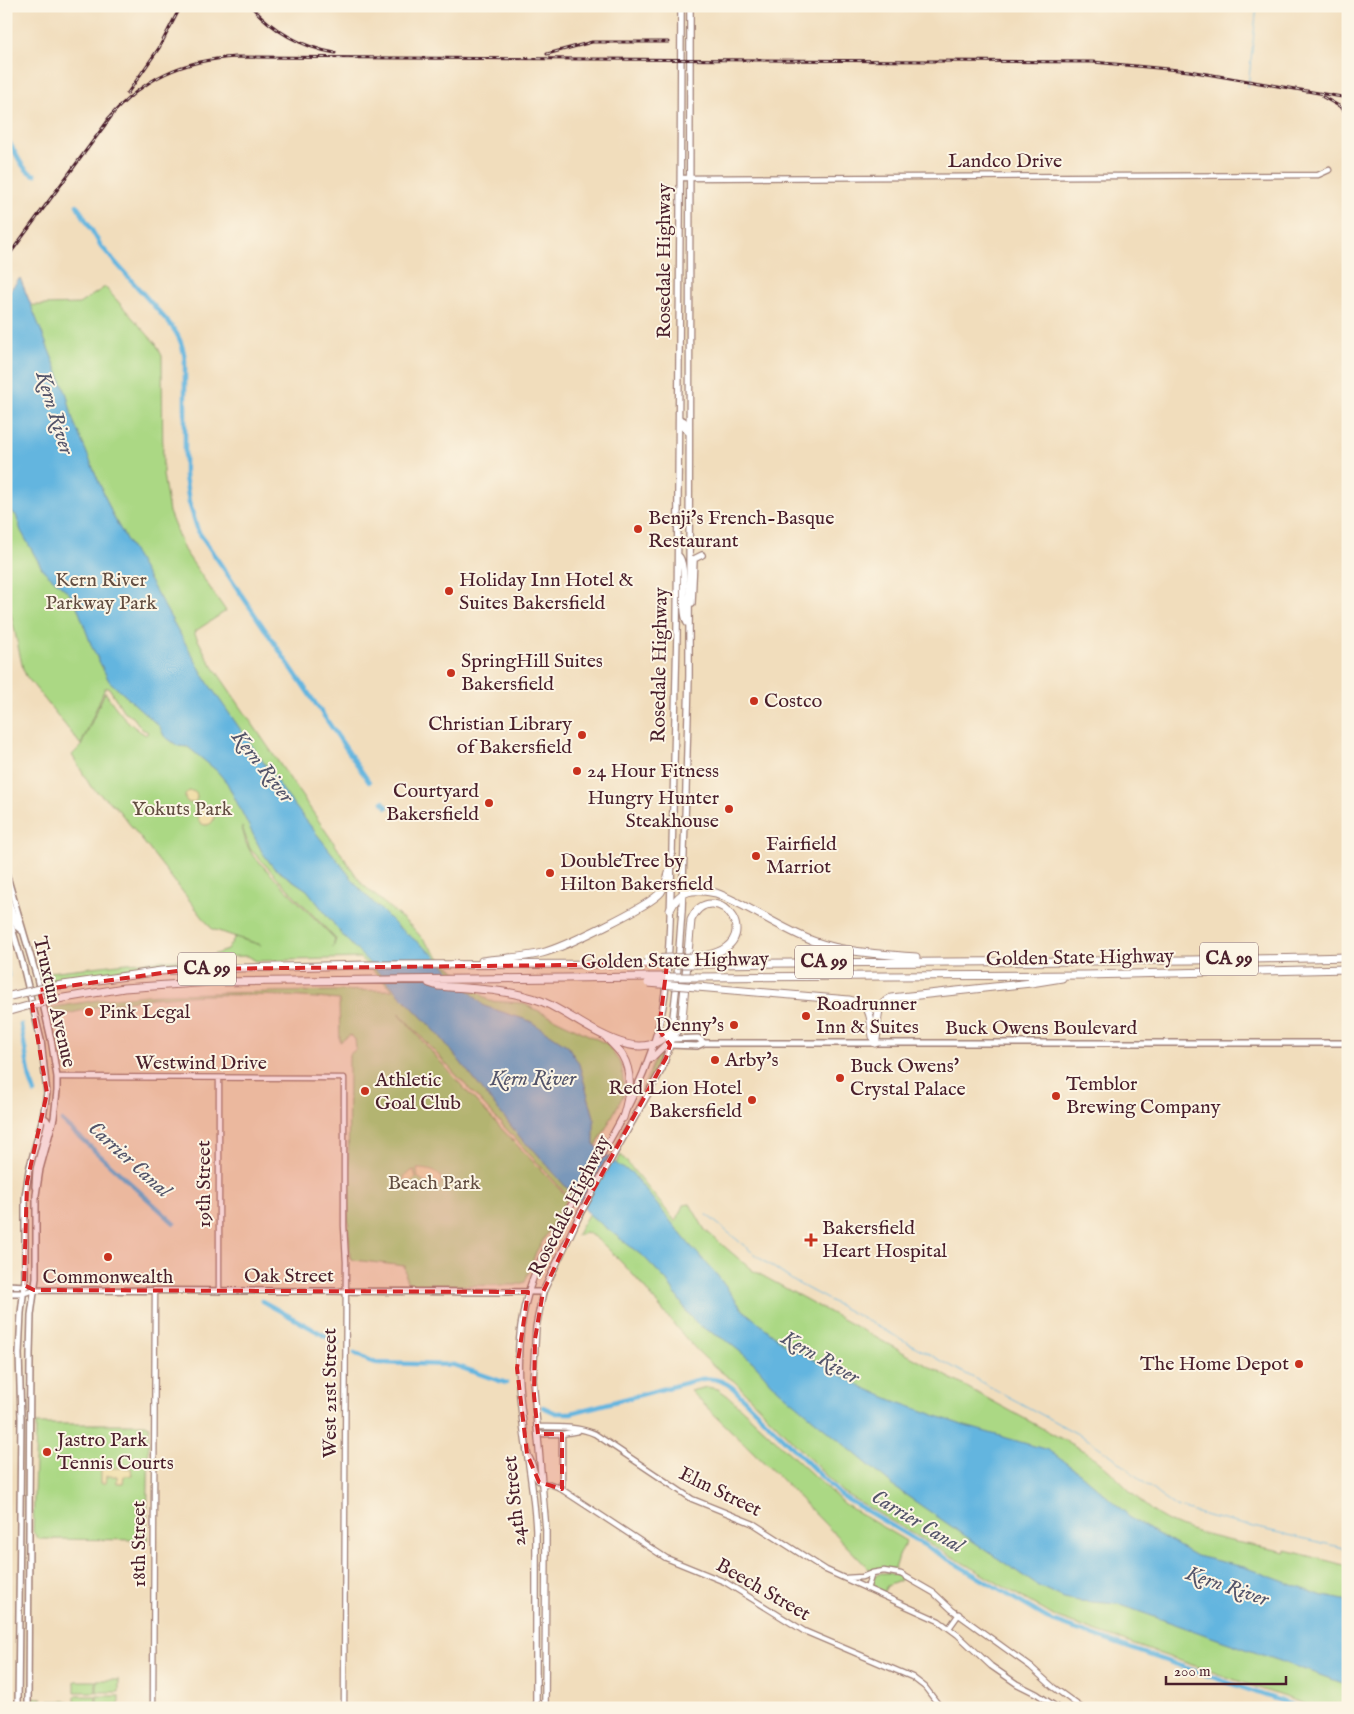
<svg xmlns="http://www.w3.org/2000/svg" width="1354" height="1714" font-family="'IM FELL English',serif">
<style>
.green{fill:#abd884;stroke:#7a7c58;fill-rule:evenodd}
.sand{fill:#eeda9e;stroke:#9c7c64}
.water{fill:#64b5df;stroke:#576a85}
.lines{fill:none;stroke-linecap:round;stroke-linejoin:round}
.stream{stroke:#64b5df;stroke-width:1}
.canal{stroke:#64b5df;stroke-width:4.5}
.tertiary-casing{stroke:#9e7e74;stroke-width:7}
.secondary-casing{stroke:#9e7e74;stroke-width:8}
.primary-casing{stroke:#9e7e74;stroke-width:8}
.motorway-casing{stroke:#9e7e74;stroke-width:9}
.tertiary{stroke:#fff;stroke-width:4.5}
.secondary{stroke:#fff;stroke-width:5}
.primary{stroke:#fff;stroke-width:5.5}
.motorway{stroke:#fff;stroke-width:7}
.rail-casing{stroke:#4a1f2b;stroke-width:3}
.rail{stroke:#fcf5e5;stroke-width:1;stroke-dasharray:4;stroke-linecap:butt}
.motorway-bridge-casing{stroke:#9e7e74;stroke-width:9;stroke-linecap:butt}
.motorway-bridge{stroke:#fff;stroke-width:7}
.marked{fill:#d62828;fill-opacity:0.2;stroke:#d62828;stroke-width:4;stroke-dasharray:10 6;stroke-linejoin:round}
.poi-dot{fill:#c8321e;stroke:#fcf5e5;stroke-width:2}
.labels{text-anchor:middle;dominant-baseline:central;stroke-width:4;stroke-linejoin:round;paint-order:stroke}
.shield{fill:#fcf5e5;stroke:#7f5f63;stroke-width:1}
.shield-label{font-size:19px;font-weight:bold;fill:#4a1f2b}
.street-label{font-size:20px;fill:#4a1f2b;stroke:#fcf5e5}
.poi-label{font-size:20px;fill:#4a1f2b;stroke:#fcf5e5;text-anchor:start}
.park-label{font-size:20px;fill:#624d41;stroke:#fcf5e5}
.water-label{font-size:21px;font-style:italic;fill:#53546a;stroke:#fcf5e5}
</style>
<rect width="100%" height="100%" fill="#fcf5e5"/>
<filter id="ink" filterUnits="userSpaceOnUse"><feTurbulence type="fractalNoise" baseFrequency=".02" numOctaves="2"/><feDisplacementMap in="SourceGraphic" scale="10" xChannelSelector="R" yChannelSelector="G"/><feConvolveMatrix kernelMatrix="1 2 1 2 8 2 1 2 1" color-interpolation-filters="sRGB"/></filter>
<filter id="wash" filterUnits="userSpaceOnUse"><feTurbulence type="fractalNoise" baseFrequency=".0096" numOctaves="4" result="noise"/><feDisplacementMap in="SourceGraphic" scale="20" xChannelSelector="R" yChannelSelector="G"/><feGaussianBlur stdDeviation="1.12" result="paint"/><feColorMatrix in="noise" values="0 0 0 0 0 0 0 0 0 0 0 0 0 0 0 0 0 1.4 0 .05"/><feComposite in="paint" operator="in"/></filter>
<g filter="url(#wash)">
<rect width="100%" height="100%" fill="#f1ddbc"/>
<path class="green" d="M105,287L156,344L162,356L163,474L169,512L184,550L226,611L194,632L208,659L362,884L413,928L438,956L489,1001L522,1003L607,1044L622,1066L624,1094L569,1197L399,1013C452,1078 510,1138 568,1198L536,1252L525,1282L516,1285L410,1286L406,1279L405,1266L354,1260L350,1258L348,1219L349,1055L356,1049L355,1039L350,1035L340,1042L339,1000C277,994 215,993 152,998C118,1001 84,1010 51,1018L49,1008L98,1000L157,994L393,990L360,958L256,961L248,956L206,957L173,964L110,971L43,983L41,973L127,963L206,957L227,950L235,937L261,945L212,929L116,807L91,787L72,755L81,746L105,692C116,709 128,725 146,735L148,732L142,729L133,717L124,712L109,688H105L81,745L26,676L23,669L6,591V306L79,304ZM242,827L250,849L336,939L333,948L335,939L253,856L246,843Z
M659,1054L661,1055L653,1075L620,1135L639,1097L655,1059Z
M621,1155L676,1222L683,1205L690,1204L705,1230L752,1270L1084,1451C1110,1467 1128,1492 1152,1511C1185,1536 1245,1543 1286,1552V1550L1348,1566V1708H1316L1057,1618L842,1492L734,1381C687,1351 659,1300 620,1261C609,1250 599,1238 585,1232L576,1236Z
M707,1387L718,1389L728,1396L844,1504L906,1541L899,1556L895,1569L881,1568L870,1570L780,1478L690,1391Z
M36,1424H146L149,1426L147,1540L39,1539L33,1532Z
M889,1573L901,1577L900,1581L887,1586L883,1593L871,1587L875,1576L881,1573Z
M97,1680H119V1692H97Z
M75,1681H96V1692H75Z
M75,1696H96V1707H75Z
M97,1696H119V1708H97Z
M32,1698H42V1708H32Z
M48,1701H69V1708H48Z"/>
<path class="sand" d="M185 797a6 6 0 1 1 12 0a6 6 0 1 1-12 0Z
M198 817a8 8 0 1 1 16 0a8 8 0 1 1-16 0Z
M417,1169C426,1169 435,1170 441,1177V1184L436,1188C427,1189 425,1180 418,1178Z
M414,1170L416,1178L410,1182H406L404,1179L405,1175Z
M101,1468H131L132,1476H124L123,1483H117V1476H107L106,1483H101Z"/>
<path class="water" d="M20,278L67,395L73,420L114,518L208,683L287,796L360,889L398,927L433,954L484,1006L530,1021L568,1046L579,1064L594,1117V1144L620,1167L631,1172L688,1243L717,1275L743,1310L787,1346L830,1368L860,1386L892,1400L962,1425L1048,1450L1081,1474L1135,1521L1196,1556L1244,1567L1320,1595L1348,1601V1685L1118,1604L1079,1601L1064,1598L1038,1586L897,1489L771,1383L754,1363L727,1341L698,1325L689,1315L667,1281L645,1258L591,1216L534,1150L523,1141L438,1034L344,937L307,890L274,868L262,852L227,783L217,771L188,747L178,746L164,736L160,727L109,681L92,647L75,601L68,592L43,570L21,531L16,515L6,508V295Z"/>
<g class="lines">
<path class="stream" d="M1248,87L1257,6
M707,1215L758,1257L795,1282L1087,1439L1112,1456L1159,1495L1176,1507L1207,1516L1348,1549"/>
<path class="canal" d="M6,138C15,148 21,172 35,175
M77,205L101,246L169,323C179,335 183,345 185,360V476L189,502L198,531L369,782
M383,802L387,807
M6,967L8,976
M21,1025L30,1079L35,1093
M62,1121L174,1223
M262,1301L338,1343
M355,1353L369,1361L377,1363L454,1365L506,1383
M543,1407L556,1413H571L701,1379C713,1377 723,1380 733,1388L840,1495L1052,1621L1301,1708"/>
</g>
</g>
<g filter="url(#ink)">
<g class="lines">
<defs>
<path id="tertiary" d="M681,178L1318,175L1329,170
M57,1077L344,1078V1226L346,1262L344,1708
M219,1291V1078
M538,1427C556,1427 578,1426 595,1434L692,1499L754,1524L826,1570L939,1621L958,1635L991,1666L1017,1684L1037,1694L1058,1708
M538,1434H562L578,1431
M544,1484H550L558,1487L666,1558L725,1582L804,1631L912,1677L925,1687L941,1708
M562,1489V1434
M846,1578L862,1577L872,1573L884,1571L901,1574L934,1593L952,1610L1031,1667L1053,1687L1082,1708
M867,1589L872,1573
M949,1628L959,1614
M153,1708L155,1291"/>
<path id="secondary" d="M6,873L37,978L51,1039L57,1077V1091L54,1118L40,1169L36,1195V1278L31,1315L30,1354L28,1708
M6,893L17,927L22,931
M6,908L22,962L41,1040L47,1093L43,1117L29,1170L25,1197V1279L21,1313L19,1354L21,1418L18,1708
M671,1039L698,1038L704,1043
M670,1045L697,1046L704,1043H1348
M35,1187L36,1169L48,1122L46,1119L43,1117
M6,1285L27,1286
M6,1293H23L34,1290L543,1292"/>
<path id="primary" d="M680,419L684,421V428L688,432
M678,555C689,565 679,606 687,623
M692,603L694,559L702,555
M652,1058L671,1039
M528,1456C535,1466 532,1478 544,1484
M536,1708V1530C532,1445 503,1376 529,1290C539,1257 558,1228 575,1199C614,1134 655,1070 665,993C671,947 670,899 672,852C674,779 676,706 677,633C680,424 680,215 681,6
M545,1708L546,1530L533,1380L536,1327L543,1292L581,1212L662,1069L670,1045L676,991L682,910L686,789L689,676L690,6"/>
<path id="motorway" d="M670,910C680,888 694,889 716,893C750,906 779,928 813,941C846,953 882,954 916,957
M482,961C502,958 523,958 542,953C562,948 650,906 661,892C667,883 669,873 672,863
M697,964C914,961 1131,963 1348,957
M697,977L1086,975L1348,969
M429,983L438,986C472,989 508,989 541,1001C576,1014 642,1077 672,1027
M49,987L161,971L191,969L366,965L649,964
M697,987L849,1000C879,1006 867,1024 875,1043
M6,997L27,992
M52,1000L124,988L211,982L648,977
M6,1012L31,1005
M606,1037C611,1043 617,1048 622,1055C634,1075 629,1098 623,1118
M671,1039L679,1028L682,1018L691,920C713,871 778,949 695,957
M875,1043C881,1025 871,1008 891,998L1031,983L1062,978"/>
</defs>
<use href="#tertiary" class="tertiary-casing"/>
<use href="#secondary" class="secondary-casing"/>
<use href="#primary" class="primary-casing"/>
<use href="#motorway" class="motorway-casing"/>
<use href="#tertiary" class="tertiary"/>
<use href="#secondary" class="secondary"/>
<use href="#primary" class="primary"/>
<use href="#motorway" class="motorway"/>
<defs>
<path id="rail" d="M251,6C273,31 302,47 335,53
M547,54L592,42H668
M127,94L159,48L181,6
M1323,97L1339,106L1348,114
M108,119C143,78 183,60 236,57L1093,62L1189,71L1348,98
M6,259L113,114"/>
</defs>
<use href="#rail" class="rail-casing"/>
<use href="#rail" class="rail"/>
<defs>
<path id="motorway-bridge" d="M648,959L695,957
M649,964H697
M648,977H697
M648,983L697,987
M27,992L49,987
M31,1005L52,1000"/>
</defs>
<use href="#motorway-bridge" class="motorway-bridge-casing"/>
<use href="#motorway-bridge" class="motorway-bridge"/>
</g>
</g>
<path class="marked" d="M667,964L659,1030L670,1045L666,1058L581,1212L543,1292L535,1339L534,1395L538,1434H562V1489L539,1482L527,1454L517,1368L528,1292L34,1290L24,1285L27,1182L47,1093L32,1005L42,1002L39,990L191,969Z"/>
<g class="poi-dot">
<circle cx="638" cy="529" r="5"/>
<circle cx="449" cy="591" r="5"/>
<circle cx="451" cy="673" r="5"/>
<circle cx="754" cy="701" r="5"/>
<circle cx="582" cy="735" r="5"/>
<circle cx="577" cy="771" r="5"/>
<circle cx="489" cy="803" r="5"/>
<circle cx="729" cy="809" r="5"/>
<circle cx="756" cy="856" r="5"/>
<circle cx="550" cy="873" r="5"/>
<circle cx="89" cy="1012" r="5"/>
<circle cx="806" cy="1016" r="5"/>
<circle cx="734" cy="1025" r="5"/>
<circle cx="715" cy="1060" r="5"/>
<circle cx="840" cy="1078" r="5"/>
<circle cx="365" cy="1091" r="5"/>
<circle cx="1056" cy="1096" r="5"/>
<circle cx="752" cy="1100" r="5"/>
<path d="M808.5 1232.5h5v5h5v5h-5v5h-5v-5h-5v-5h5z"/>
<circle cx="108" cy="1257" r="5"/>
<circle cx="1299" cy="1364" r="5"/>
<circle cx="47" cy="1452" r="5"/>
</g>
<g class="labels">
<g class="shield">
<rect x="1200" y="942.5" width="58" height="33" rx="4"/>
<rect x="795" y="945.5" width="58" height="33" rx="4"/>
<rect x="178" y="952.5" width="58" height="33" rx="4"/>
</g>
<g class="shield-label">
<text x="1229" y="959">CA 99</text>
<text x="824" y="962">CA 99</text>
<text x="207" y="969">CA 99</text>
</g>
<g class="street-label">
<text x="1005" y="161">Landco Drive</text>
<text transform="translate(664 261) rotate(-90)">Rosedale Highway</text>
<text transform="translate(660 665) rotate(-89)">Rosedale Highway</text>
<text transform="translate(1080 958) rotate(-1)">Golden State Highway</text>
<text transform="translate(675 961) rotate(-1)">Golden State Highway</text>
<text transform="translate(54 1002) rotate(77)">Truxtun Avenue</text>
<text x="1041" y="1028">Buck Owens Boulevard</text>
<text x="201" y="1063">Westwind Drive</text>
<text transform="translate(204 1184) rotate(-90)">19th Street</text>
<text transform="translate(570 1206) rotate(-63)">Rosedale Highway</text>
<text x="289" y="1276">Oak Street</text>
<text transform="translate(330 1393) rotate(-90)">West 21st Street</text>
<text transform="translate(720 1492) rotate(26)">Elm Street</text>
<text transform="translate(515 1501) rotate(-96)">24th Street</text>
<text transform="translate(139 1544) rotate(-90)">18th Street</text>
<text transform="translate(763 1590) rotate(30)">Beech Street</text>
</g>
<g class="poi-label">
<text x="648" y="518">Benji's French-Basque<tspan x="648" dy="23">Restaurant</tspan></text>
<text x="459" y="580">Holiday Inn Hotel &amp;<tspan x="459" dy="23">Suites Bakersfield</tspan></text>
<text x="461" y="661">SpringHill Suites<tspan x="461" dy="23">Bakersfield</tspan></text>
<text x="764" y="701">Costco</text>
<text x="572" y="724" text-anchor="end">Christian Library<tspan x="572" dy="23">of Bakersfield</tspan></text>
<text x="587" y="771">24 Hour Fitness</text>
<text x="479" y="791" text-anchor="end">Courtyard<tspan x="479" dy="23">Bakersfield</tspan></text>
<text x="719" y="798" text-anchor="end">Hungry Hunter<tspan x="719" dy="23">Steakhouse</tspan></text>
<text x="766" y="844">Fairfield<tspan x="766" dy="23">Marriot</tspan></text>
<text x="560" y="861">DoubleTree by<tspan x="560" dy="23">Hilton Bakersfield</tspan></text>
<text x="816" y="1004">Roadrunner<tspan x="816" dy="23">Inn &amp; Suites</tspan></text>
<text x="99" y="1012">Pink Legal</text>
<text x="724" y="1025" text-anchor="end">Denny's</text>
<text x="725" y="1060">Arby's</text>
<text x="850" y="1066">Buck Owens'<tspan x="850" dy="23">Crystal Palace</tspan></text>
<text x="375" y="1080">Athletic<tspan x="375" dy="23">Goal Club</tspan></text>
<text x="1066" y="1084">Temblor<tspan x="1066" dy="23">Brewing Company</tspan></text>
<text x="742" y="1088" text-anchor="end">Red Lion Hotel<tspan x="742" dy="23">Bakersfield</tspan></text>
<text x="822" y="1228">Bakersfield<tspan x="822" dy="23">Heart Hospital</tspan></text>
<text x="108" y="1277" text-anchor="middle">Commonwealth</text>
<text x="1289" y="1364" text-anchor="end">The Home Depot</text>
<text x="57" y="1440">Jastro Park<tspan x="57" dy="23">Tennis Courts</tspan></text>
</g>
<g class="park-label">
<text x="101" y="580">Kern River<tspan x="101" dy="23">Parkway Park</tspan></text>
<text x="182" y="809">Yokuts Park</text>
<text x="434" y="1183">Beach Park</text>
</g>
<g class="water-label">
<text transform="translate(54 413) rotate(73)">Kern River</text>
<text transform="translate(262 767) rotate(52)">Kern River</text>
<text x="533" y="1079">Kern River</text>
<text transform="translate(129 1160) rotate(42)">Carrier Canal</text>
<text transform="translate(820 1358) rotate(30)">Kern River</text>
<text transform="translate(917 1522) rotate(31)">Carrier Canal</text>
<text transform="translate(1227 1587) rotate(19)">Kern River</text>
</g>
</g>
<rect width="1354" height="1714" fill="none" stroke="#fcf5e5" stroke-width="25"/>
<path d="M1166 1676v8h120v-8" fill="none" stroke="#4a1f2b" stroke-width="2.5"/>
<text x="1174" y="1676" font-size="15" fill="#4a1f2b" stroke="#fcf5e5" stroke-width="4" paint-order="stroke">200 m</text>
</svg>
